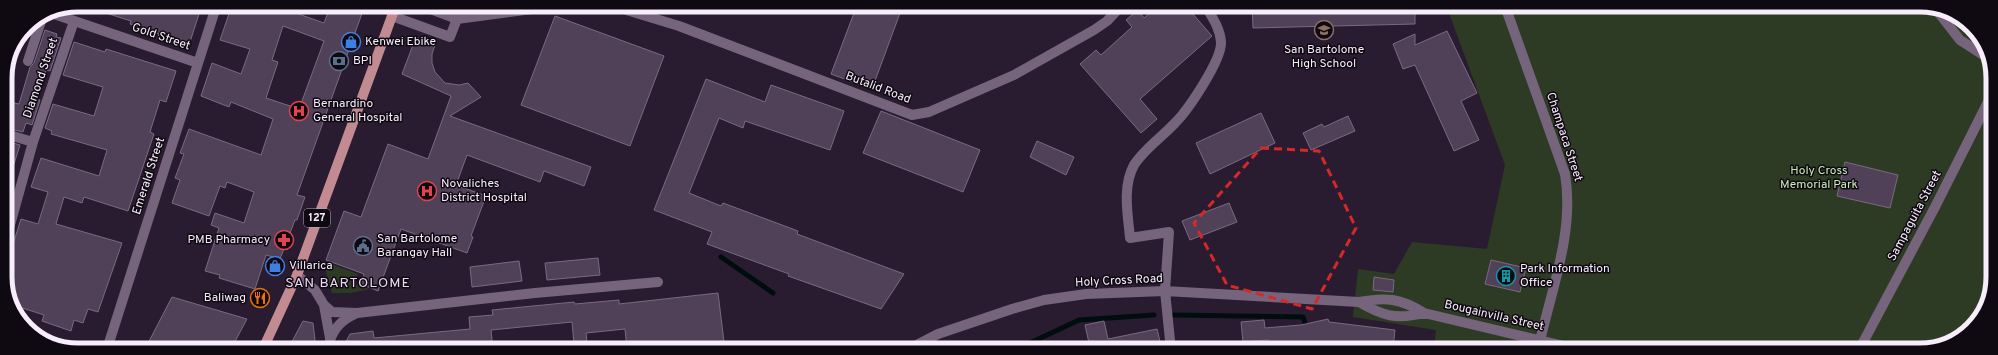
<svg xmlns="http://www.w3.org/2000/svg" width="1998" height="355" font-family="Overpass,sans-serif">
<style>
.green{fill:#2d3b25}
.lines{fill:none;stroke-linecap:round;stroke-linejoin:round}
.stream{stroke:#000d0f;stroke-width:5}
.building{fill:#514158;stroke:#7a6982;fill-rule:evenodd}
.minor{stroke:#75647c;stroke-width:10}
.major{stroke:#c28b92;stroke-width:10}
.marked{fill:none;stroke:#d62828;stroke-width:3;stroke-dasharray:8 5;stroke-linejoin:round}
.labels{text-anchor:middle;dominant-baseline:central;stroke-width:3;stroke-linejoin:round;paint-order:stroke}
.shield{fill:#0f0912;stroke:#b1a9b5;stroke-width:1}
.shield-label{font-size:11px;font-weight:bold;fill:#f7edfb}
.street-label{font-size:12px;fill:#f7edfb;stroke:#0f0912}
.poi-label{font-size:12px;fill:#f7edfb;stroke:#0f0912;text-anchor:start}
.park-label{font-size:12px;fill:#caecb9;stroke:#0f0912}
.quarter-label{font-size:14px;letter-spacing:1px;fill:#ebd8f3;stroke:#0f0912}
.rim{fill:none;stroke:#f7edfb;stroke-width:5}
</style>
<rect width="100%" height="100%" fill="#2a1c30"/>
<path class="green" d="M1446,5L1930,6L1968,23L1992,64V287L1968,332L1920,350H1434L1436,330L1353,317L1358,269L1394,274L1412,242L1487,249L1505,165Z
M323,261L358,274L355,284L369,289L351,293H332Z"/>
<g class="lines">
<path class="stream" d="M721,257L773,293
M1173,315L1303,317L1307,329
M1015,350L1079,320L1154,315"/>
</g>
<path class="building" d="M91,5H202L188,48L158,38L159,34L130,24L131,21L90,8Z
M232,5H292L290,11L324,23L331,5H365L297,195L305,197L297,220H295L280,259L266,255L255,289L219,278L220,275L205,271L219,228L211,225L215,213L244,223L254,192L227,182L225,188L220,186L209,216L172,203L180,180L175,178L184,154L180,153L189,129L261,155L273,119L231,102L229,107L201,96L212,63L241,74L250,49L220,40ZM283,26L324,41L299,109L266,98L278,62L272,60Z
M857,5H903L872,89L831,74Z
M1159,5H1185L1212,36L1140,99L1157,119L1141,133L1080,64L1096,50L1101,55L1132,27L1126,20L1138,10L1144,18Z
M1252,5H1415V24L1253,28Z
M555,16L664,56L630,146L521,105Z
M45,30L57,34L56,37L61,38L50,71L46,70L37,100H40L32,125L26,123L23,132L6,128L5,101L19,104L30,67L34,63Z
M1447,31L1477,93L1461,101L1479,140L1454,151L1415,65L1403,69L1393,44L1415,34V45Z
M416,37L435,45L432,54V63L435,72L445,83L459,85L468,83L481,97L450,116L591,167L584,186L544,171L540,182L467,155L456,185L486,196L471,236L473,237L467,253L401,229L378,291L361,284L364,274L326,260L344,211L361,217L388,144L428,159L451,96L402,74Z
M74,42L105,52L106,49L176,71L166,102L160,100L150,132L154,134L128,211L84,197L82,203L64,197L56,224L122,243L98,312L88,309L83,323L74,320L71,331L42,321L44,315L13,305L7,296V263L21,219L38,224L48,192L31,187L41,158L99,176L107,150L51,134L52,131L45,128L53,104L94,116L103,87L63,75Z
M706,79L765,102L771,85L844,111L830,150L745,121L743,128L719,118L689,193L721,206L723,203L798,231L797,234L904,274L881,309L788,276L789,274L707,244L712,232L654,210Z
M881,111L980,150L963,192L863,153Z
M1261,113L1275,143L1210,174L1196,143Z
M1348,116L1355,131L1311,150L1303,133L1322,124L1324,127Z
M6,141L20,145L9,180L6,179Z
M1037,141L1074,157L1066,175L1030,157Z
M1845,162L1898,175L1890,208L1837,196Z
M1229,203L1237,222L1190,240L1182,221Z
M598,258L600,275L547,280L545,263Z
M1491,260L1526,268L1520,292L1485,284Z
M519,261L522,281L472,287L470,267Z
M1374,277L1394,280L1393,292L1373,290Z
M718,293L724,342L679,347L680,350H627L625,329L586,333L587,343L574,344L572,322L491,330L493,349H342L350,334L373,331L374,338L470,329L469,317L493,315L492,310L574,302L575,304L619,300V304Z
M172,297L247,319L231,349H145Z
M1328,319L1329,322L1395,330L1393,349L1372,347V350H1269L1268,340L1243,342L1241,322L1264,320L1265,328L1301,325Z
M303,321L313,323L316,349H288Z
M1104,321L1108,339L1157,329L1162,350H1086L1085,344L1089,343L1085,325Z"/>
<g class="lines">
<path class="minor" d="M420,5L457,19L563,5
M610,5L679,26L912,115L929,112L1014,75L1094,30L1107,21L1122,5
M1505,6L1565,174C1575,233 1550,293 1538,350
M1935,8L1960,40L1988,58
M48,12L198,63
M392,16L450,37L457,19
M28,61L43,15
M6,134L33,142
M7,236L33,142L74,21
M297,275L315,290L324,305L332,349
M1359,302C1383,316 1396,320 1424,313
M324,305L332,312L357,313L535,293L658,282
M330,340C335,327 342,320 355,314
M59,345L74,349
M107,349L215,10
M907,350L938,334L1012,309L1044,300L1086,294L1165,291L1359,302C1386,297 1400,298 1424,313L1581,350
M1171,350L1165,291L1169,232L1130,238C1128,215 1122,187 1134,165C1144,149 1162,137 1175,123C1188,110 1222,60 1221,42C1220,28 1212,17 1205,5
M1859,350L1935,207L1992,94"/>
<path class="major" d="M263,349L297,275L396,5"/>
</g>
<path class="marked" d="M1261,148L1319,151L1356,228L1312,309L1227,285L1194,223Z"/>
<defs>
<symbol id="school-ring" viewBox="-11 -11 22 22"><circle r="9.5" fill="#0f0912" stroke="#8d6e63" stroke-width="1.5"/><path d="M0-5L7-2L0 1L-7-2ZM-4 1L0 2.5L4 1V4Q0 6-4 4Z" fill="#8d6e63"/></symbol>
<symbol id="shop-ring" viewBox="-11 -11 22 22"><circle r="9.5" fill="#0f0912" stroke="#3f7fe0" stroke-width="1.5"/><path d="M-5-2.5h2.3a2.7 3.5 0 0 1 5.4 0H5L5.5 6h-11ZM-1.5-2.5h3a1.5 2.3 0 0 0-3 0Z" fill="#3f7fe0"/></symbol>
<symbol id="bank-ring" viewBox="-11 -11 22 22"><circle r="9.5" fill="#0f0912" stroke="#5c6f8a" stroke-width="1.5"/><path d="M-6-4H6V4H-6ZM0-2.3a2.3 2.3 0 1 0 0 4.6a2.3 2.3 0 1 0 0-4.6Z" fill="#5c6f8a"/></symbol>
<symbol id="hospital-ring" viewBox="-11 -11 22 22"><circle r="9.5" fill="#0f0912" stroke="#e0444e" stroke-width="1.5"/><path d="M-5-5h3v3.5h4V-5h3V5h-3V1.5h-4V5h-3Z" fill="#e0444e"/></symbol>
<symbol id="pharmacy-ring" viewBox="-11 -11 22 22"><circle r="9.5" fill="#0f0912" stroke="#e0444e" stroke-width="1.5"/><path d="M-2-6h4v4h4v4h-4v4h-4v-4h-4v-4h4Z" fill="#e0444e"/></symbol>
<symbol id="civic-ring" viewBox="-11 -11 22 22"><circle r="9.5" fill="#0f0912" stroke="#5c6f8a" stroke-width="1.5"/><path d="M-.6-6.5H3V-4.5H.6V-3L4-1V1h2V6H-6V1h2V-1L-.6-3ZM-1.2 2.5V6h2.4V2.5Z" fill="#5c6f8a"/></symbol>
<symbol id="building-ring" viewBox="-11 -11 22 22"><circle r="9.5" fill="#0f0912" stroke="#0f9aa8" stroke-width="1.5"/><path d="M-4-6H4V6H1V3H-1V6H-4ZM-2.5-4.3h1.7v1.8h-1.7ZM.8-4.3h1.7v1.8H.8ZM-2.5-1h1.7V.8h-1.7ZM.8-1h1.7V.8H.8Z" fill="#0f9aa8"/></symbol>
<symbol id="restaurant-ring" viewBox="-11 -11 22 22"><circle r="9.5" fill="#0f0912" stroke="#e8710a" stroke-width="1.5"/><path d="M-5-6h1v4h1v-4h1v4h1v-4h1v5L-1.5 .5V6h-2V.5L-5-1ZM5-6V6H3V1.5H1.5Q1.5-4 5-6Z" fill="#e8710a"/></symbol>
</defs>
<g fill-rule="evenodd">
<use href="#school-ring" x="1313" y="19" width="22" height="22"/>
<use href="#shop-ring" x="340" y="31" width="22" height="22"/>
<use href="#bank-ring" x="328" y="50" width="22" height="22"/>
<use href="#hospital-ring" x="288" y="100" width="22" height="22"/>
<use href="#hospital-ring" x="416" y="180" width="22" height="22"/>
<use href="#pharmacy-ring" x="273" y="229" width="22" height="22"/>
<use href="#civic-ring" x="352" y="235" width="22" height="22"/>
<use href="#shop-ring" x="264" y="255" width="22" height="22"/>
<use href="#building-ring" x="1495" y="265" width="22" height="22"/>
<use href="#restaurant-ring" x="249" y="287" width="22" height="22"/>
</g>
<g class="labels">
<rect class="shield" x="304" y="209" width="26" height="18" rx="3"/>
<g class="shield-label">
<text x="317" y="218">127</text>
</g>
<g class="street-label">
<text transform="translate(161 37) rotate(19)">Gold Street</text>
<text transform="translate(41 78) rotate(-71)">Diamond Street</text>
<text transform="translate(878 88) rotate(21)">Butalid Road</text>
<text transform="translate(1564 137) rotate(72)">Champaca Street</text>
<text transform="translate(149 176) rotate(-72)">Emerald Street</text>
<text transform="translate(1915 216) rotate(-62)">Sampaguita Street</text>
<text transform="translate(1119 281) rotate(-3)">Holy Cross Road</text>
<text transform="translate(1494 316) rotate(13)">Bougainvilla Street</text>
</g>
<g class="poi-label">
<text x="365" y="42">Kenwei Ebike</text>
<text x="1324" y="50" text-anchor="middle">San Bartolome<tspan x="1324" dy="14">High School</tspan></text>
<text x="353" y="61">BPI</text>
<text x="313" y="104">Bernardino<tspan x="313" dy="14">General Hospital</tspan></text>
<text x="441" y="184">Novaliches<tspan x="441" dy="14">District Hospital</tspan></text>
<text x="377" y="239">San Bartolome<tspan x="377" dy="14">Barangay Hall</tspan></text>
<text x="270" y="240" text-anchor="end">PMB Pharmacy</text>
<text x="289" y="266">Villarica</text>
<text x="1520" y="269">Park Information<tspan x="1520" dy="14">Office</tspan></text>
<text x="246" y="298" text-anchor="end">Baliwag</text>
</g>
<g class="park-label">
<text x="1819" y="171">Holy Cross<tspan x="1819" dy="14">Memorial Park</tspan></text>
</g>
<g class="quarter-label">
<text x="348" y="283">SAN BARTOLOME</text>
</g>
</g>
<path d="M0 0H1998V355H0ZM78 12H1920A66 66 0 0 1 1986 78V277A66 66 0 0 1 1920 343H78A66 66 0 0 1 12 277V78A66 66 0 0 1 78 12Z" fill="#0f0912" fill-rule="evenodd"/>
<path class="rim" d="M78 12H1920A66 66 0 0 1 1986 78V277A66 66 0 0 1 1920 343H78A66 66 0 0 1 12 277V78A66 66 0 0 1 78 12Z"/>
</svg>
